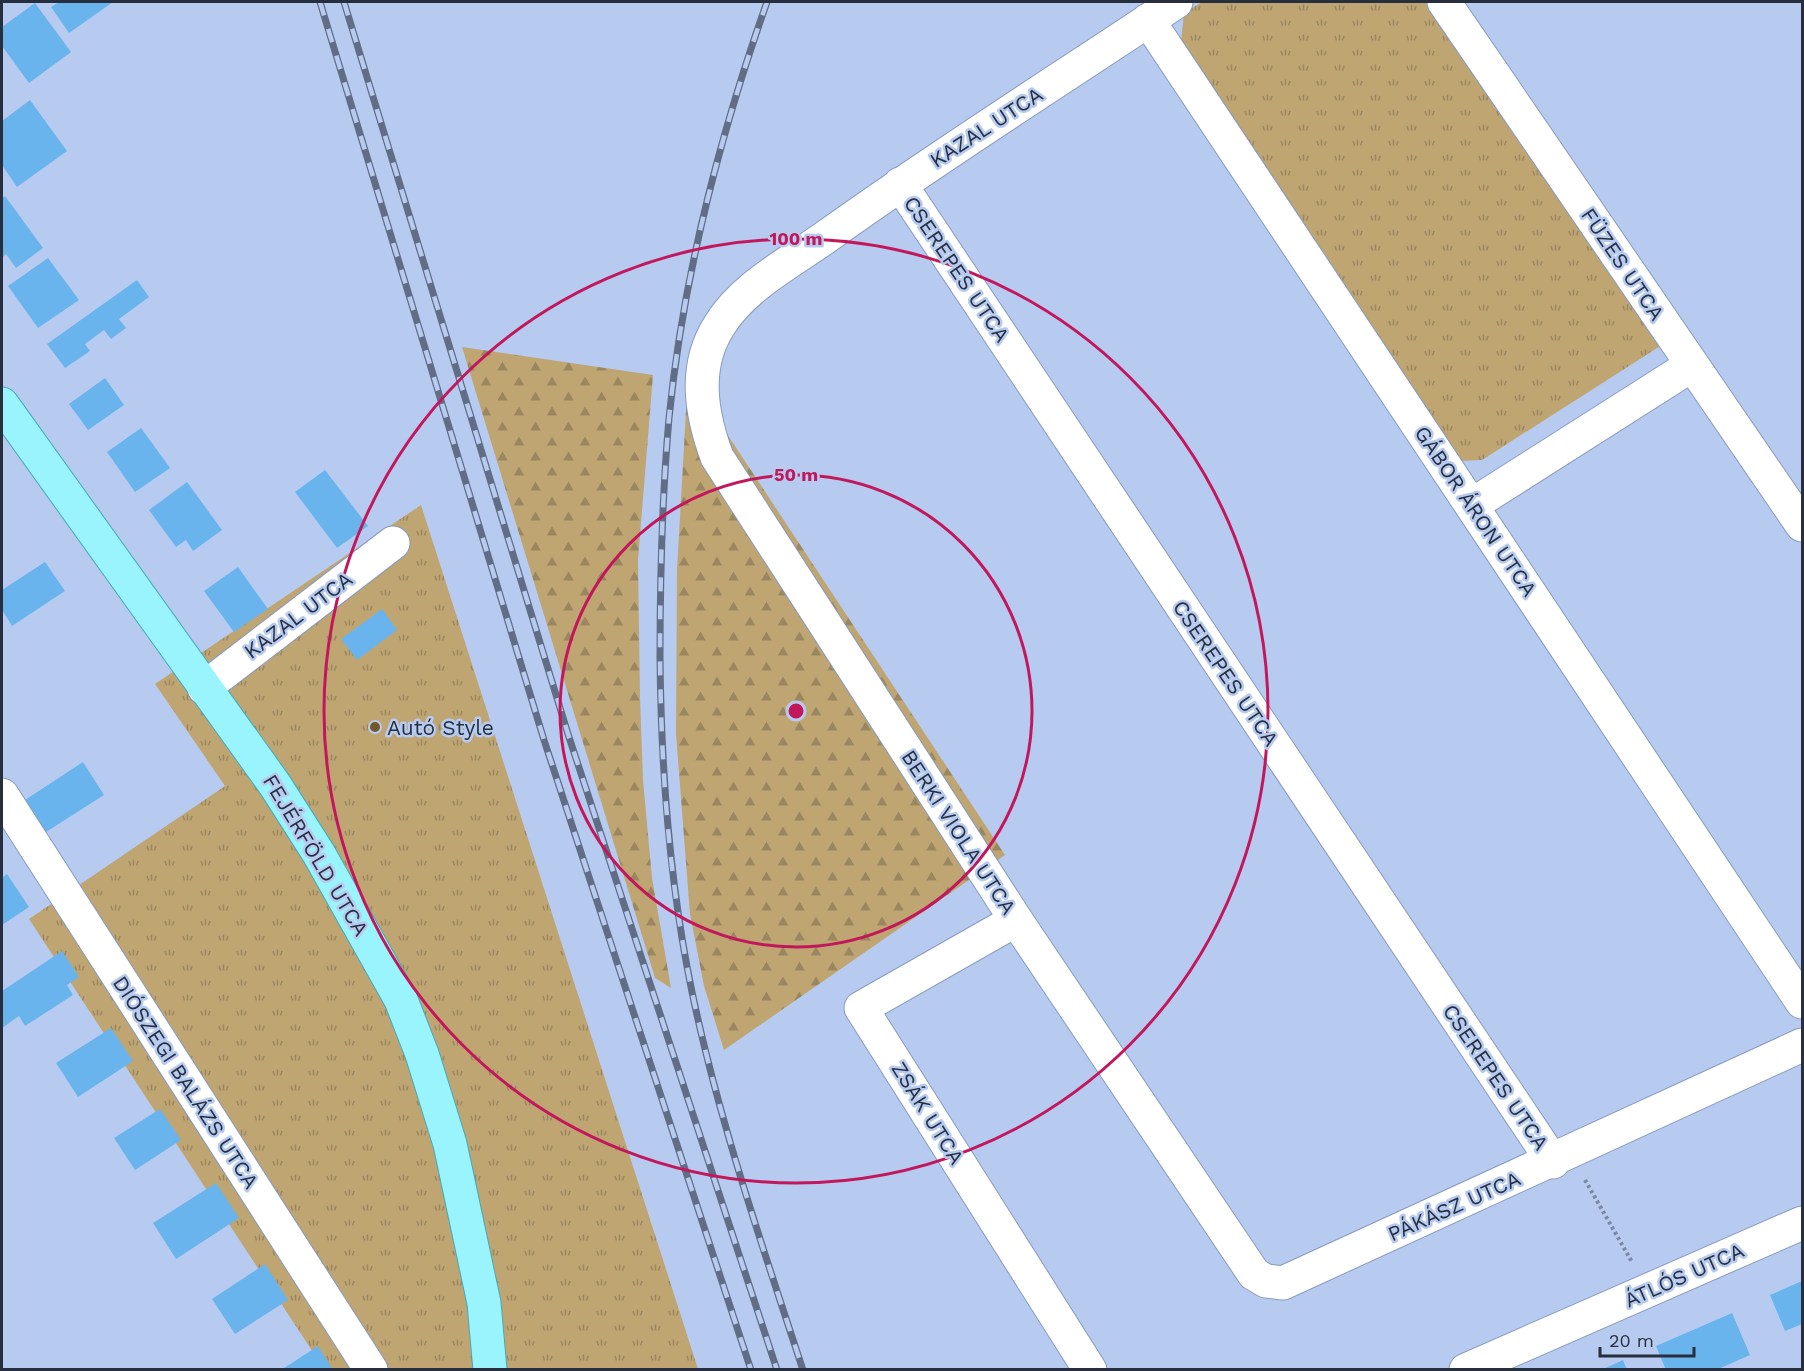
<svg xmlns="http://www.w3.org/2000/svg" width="1804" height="1371" font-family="'Work Sans',sans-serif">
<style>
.grass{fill:url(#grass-tufts)}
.forest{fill:url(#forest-firs)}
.building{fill:#6ab4ed}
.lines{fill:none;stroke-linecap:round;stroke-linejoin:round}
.minor-casing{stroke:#879abe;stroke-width:35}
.major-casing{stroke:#45aab9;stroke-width:35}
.path{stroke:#7a89a6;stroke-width:4;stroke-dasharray:3 3;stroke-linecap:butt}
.minor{stroke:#fff;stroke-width:33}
.major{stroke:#99f4fd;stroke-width:33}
.rail-casing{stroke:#606d85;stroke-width:7}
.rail{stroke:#b7cbf1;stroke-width:4.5;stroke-dasharray:14;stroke-linecap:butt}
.ring{fill:none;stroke:#c2185b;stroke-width:3}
.poi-dot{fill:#71592a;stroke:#b7cbf1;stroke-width:2}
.labels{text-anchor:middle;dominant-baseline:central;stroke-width:5;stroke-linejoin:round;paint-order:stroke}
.street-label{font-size:21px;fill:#272f3e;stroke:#b7cbf1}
.poi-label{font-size:21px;fill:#272f3e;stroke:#b7cbf1;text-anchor:start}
.centre{fill:#c2185b;stroke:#b7cbf1;stroke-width:3}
.ring-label{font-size:18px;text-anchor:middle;font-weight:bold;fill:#c2185b;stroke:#b7cbf1;stroke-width:5;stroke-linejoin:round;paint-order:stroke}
</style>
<defs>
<pattern id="grass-tufts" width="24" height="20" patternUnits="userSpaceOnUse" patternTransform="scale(1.5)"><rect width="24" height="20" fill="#bfa572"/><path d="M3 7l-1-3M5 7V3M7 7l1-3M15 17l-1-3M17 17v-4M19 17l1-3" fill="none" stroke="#9b875f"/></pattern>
<pattern id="forest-firs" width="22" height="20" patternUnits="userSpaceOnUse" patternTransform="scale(1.5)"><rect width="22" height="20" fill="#bfa572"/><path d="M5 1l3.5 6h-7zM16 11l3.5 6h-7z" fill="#9b875f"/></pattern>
</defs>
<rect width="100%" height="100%" fill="#b7cbf1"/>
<path class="grass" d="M1202,2H1431L1665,343L1482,460L1461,461L1181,42L1184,13Z
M421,505L698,1369H324L29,919L225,786L155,684Z"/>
<path class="forest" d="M462,347L653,375L638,560L640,697L643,780L652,878L671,988L655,978Z
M688,375L1005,855L724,1050L704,986L690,914L676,734L677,570Z"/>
<path class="building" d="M59,2H113L69,33L51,7Z
M35,3L71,52L29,83L2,46V27Z
M30,100L67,151L17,187L2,165V121Z
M5,196L43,248L16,268L6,254L2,258V198Z
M48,258L79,300L38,328L8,286Z
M137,280L149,297L119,319L126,328L111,339L104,330L85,344L90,351L65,368L47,344Z
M105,378L124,405L88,430L69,404Z
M141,428L170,468L135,492L107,452Z
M325,470L368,526L337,548L295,492Z
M187,482L222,530L193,551L186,540L176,547L149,510Z
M45,562L65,591L12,626L2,610V590Z
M238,567L268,609L234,632L204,591Z
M382,609L397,630L357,660L341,639Z
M83,762L104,795L46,832L25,800Z
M7,874L29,907L2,925V878Z
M62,951L79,977L67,985L73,995L25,1026L19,1016L2,1028V991Z
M111,1028L133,1061L78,1097L56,1063Z
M160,1109L181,1140L135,1170L114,1138Z
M216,1183L239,1218L176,1259L153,1223Z
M265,1264L288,1300L235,1334L212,1299Z
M1802,1281V1324L1785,1331L1770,1295Z
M1732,1313L1750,1355L1716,1370H1666L1656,1346Z
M318,1346L333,1370H281Z
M1623,1360L1627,1370H1601Z"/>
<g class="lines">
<defs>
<path id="minor" d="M1176,2C1061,79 943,153 830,234C793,261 743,286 719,326C693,367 701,414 717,457L1016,920L1254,1274L1266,1281L1283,1283L1802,1045
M1444,2L1802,525
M1148,20L1802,1002
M900,184L1553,1162
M1472,505L1692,365
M204,688L393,543
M2,795L371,1370
M1016,920L861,1008L1090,1370
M1466,1370L1802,1223"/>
<path id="major" d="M2,404L275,785L319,854L401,1000L422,1054L450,1144L484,1303L490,1370"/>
</defs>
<use href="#minor" class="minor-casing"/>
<use href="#major" class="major-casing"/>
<path class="path" d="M1585,1180L1632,1262"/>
<use href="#minor" class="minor"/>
<use href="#major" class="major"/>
<defs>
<path id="rail" d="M320,2L544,740L751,1370
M344,2L568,734L777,1370
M767,2C720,135 683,277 669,418C662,498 660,577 660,657C661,770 669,881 692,992C719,1121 762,1245 803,1370"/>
</defs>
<use href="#rail" class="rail-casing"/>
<use href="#rail" class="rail"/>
</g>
<g class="ring">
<circle cx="796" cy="711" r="236"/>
<circle cx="796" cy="711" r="472"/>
</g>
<circle class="poi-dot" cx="375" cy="727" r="6"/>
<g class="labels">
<g class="street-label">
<text transform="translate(986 127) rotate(-33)">KAZAL UTCA</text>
<text transform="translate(1623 264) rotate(56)">FÜZES UTCA</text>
<text transform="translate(957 269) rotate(56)">CSEREPES UTCA</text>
<text transform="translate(1476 511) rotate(56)">GÁBOR ÁRON UTCA</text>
<text transform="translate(298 615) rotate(-37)">KAZAL UTCA</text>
<text transform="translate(1226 673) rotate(56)">CSEREPES UTCA</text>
<text transform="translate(959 832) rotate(57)">BERKI VIOLA UTCA</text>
<text transform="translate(316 855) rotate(59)">FEJÉRFÖLD UTCA</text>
<text transform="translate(1496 1077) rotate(56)">CSEREPES UTCA</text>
<text transform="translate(186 1082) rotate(57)">DIÓSZEGI BALÁZS UTCA</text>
<text transform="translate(928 1113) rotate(58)">ZSÁK UTCA</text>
<text transform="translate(1454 1206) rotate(-24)">PÁKÁSZ UTCA</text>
<text transform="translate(1684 1275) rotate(-24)">ÁTLÓS UTCA</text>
</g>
<g class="poi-label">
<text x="387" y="727">Autó Style</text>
</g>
</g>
<circle cx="796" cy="711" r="9" class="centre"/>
<g class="ring-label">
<text x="796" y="245">100 m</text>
<text x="796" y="481">50 m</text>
</g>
<rect width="1804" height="1371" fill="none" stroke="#272f3e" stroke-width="6"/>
<path d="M1600 1347v9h94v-9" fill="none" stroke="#272f3e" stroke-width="3"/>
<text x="1609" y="1347" font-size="18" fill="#272f3e" stroke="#b7cbf1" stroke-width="4.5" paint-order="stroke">20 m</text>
</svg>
